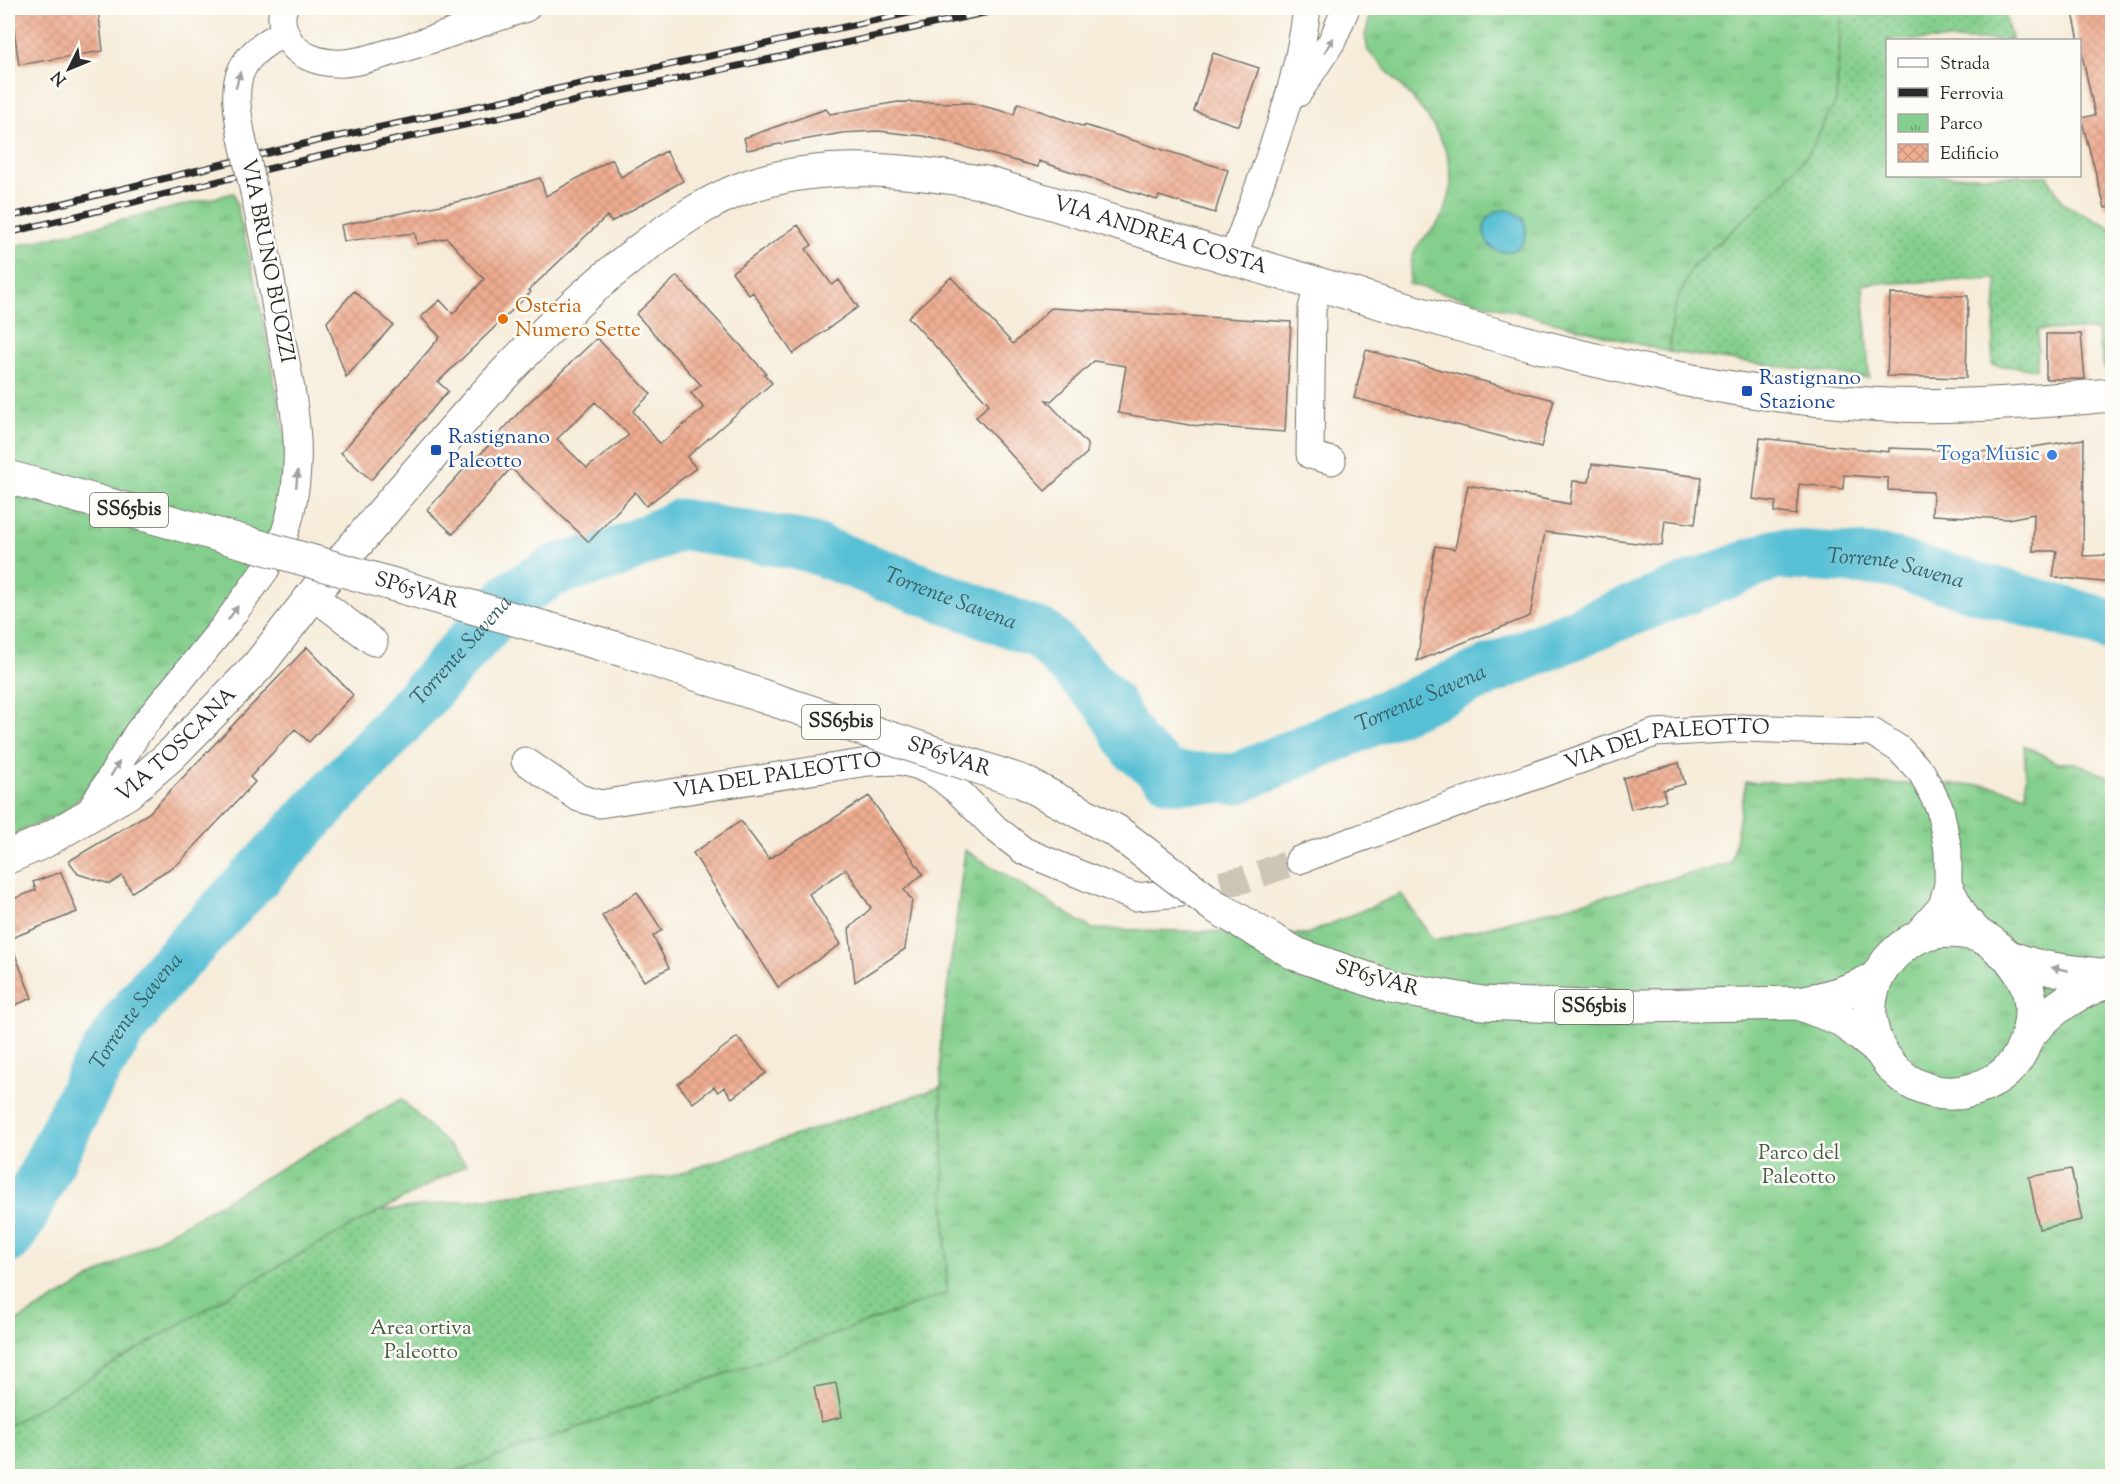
<svg xmlns="http://www.w3.org/2000/svg" width="2120" height="1484" font-family="'Sorts Mill Goudy',serif">
<style>
.park{fill:url(#park-tufts);stroke:#587d5c;stroke-width:1.5}
.garden{fill:url(#garden-dots);stroke:#587d5c;stroke-width:1.5}
.water{fill:#58c0d5;stroke:#427680;stroke-width:1.5}
.lines{fill:none;stroke-linecap:round;stroke-linejoin:round}
.river{stroke:#58c0d5;stroke-width:51}
.building{fill:url(#building-cross-hatch);fill-rule:evenodd}
.minor-tunnel{stroke:#cdc5b6;stroke-width:27;stroke-dasharray:27 14;stroke-linecap:butt}
.minor-casing{stroke:#726f68;stroke-width:29}
.major-casing{stroke:#726f68;stroke-width:35}
.minor{stroke:#fff;stroke-width:27}
.major{stroke:#fff;stroke-width:33}
.rail-casing{stroke:#2b2b2b;stroke-width:7}
.rail{stroke:#fdfcf7;stroke-width:4.5;stroke-dasharray:14;stroke-linecap:butt}
.minor-bridge-casing{stroke:#726f68;stroke-width:29;stroke-linecap:butt}
.major-bridge-casing{stroke:#726f68;stroke-width:35;stroke-linecap:butt}
.minor-bridge{stroke:#fff;stroke-width:27}
.major-bridge{stroke:#fff;stroke-width:33}
.oneway{fill:#a0a0a0}
.food-dot{fill:#e8710a;stroke:#fdfcf7;stroke-width:2}
.transit-dot{fill:#1a4fb4;stroke:#fdfcf7;stroke-width:2}
.shop-dot{fill:#3f7fe0;stroke:#fdfcf7;stroke-width:2}
.labels{text-anchor:middle;dominant-baseline:central;stroke-width:5;stroke-linejoin:round;paint-order:stroke}
.shield{fill:#fdfcf7;stroke:#6a6a68;stroke-width:1.5}
.shield-label{font-size:20px;font-weight:bold;fill:#2b2b2b}
.street-label{font-size:21px;fill:#2b2b2b;stroke:#fdfcf7}
.food-label{font-size:21px;fill:#c56008;stroke:#fdfcf7;text-anchor:start}
.transit-label{font-size:21px;fill:#164399;stroke:#fdfcf7;text-anchor:start}
.shop-label{font-size:21px;fill:#366cbe;stroke:#fdfcf7;text-anchor:end}
.park-label{font-size:21px;fill:#465c48;stroke:#fdfcf7}
.water-label{font-size:22px;font-style:italic;fill:#3b5f66;stroke:#fdfcf7}
</style>
<defs>
<pattern id="park-tufts" width="24" height="20" patternUnits="userSpaceOnUse" patternTransform="scale(1.5)"><rect width="24" height="20" fill="#84cf8d"/><path d="M3 7l-1-3M5 7V3M7 7l1-3M15 17l-1-3M17 17v-4M19 17l1-3" fill="none" stroke="#6ca873"/></pattern>
<pattern id="garden-dots" width="8" height="8" patternUnits="userSpaceOnUse" patternTransform="scale(1.5)"><rect width="8" height="8" fill="#84cf8d"/><path d="M2 2h.1M6 6h.1" fill="none" stroke="#6ca873" stroke-width="1.8" stroke-linecap="round"/></pattern>
<pattern id="building-cross-hatch" width="8" height="8" patternUnits="userSpaceOnUse" patternTransform="scale(1.5)"><rect width="8" height="8" fill="#eeac90"/><path d="M0 0l8 8M0 8l8-8" fill="none" stroke="#cc947c"/></pattern>
</defs>
<rect width="100%" height="100%" fill="#fdfcf7"/>
<filter id="ink" filterUnits="userSpaceOnUse"><feTurbulence type="fractalNoise" baseFrequency=".0167" numOctaves="2"/><feDisplacementMap in="SourceGraphic" scale="12" xChannelSelector="R" yChannelSelector="G"/><feConvolveMatrix kernelMatrix="1 2 1 2 8 2 1 2 1" color-interpolation-filters="sRGB"/></filter>
<filter id="wash" filterUnits="userSpaceOnUse"><feTurbulence type="fractalNoise" baseFrequency=".008" numOctaves="4" result="noise"/><feDisplacementMap in="SourceGraphic" scale="24" xChannelSelector="R" yChannelSelector="G"/><feGaussianBlur stdDeviation="1.35" result="paint"/><feColorMatrix in="noise" values="0 0 0 0 0 0 0 0 0 0 0 0 0 0 0 0 0 1.4 0 .05"/><feComposite in="paint" operator="in"/></filter>
<g filter="url(#wash)">
<rect width="100%" height="100%" fill="#f6ecd9"/>
<path class="park" d="M1388,8H1842L1836,101L1809,153L1780,187L1692,267L1674,309L1669,352L1409,284C1411,274 1410,261 1414,252C1419,240 1433,231 1440,220C1478,153 1410,96 1368,51L1365,36L1371,12Z
M234,193L258,294L291,469L278,541L77,801L62,814L8,836V248Z
M2024,745L2057,763H2076L2112,778V1476H444L947,1293L940,1048L965,850L1092,929L1307,934L1401,894L1434,941L1731,863L1746,782L1988,785L2027,795Z
M401,1099L467,1164L284,1263L8,1426V1326Z"/>
<path class="garden" d="M1842,8H2004L2011,40H1888V176H2047L2064,204L2112,228V370L2105,371L2097,330H2038L2037,369L1992,365L1997,279L1863,284L1869,378L1669,352L1674,309L1692,267L1780,187L1809,153L1836,101Z
M941,1087L947,1293L444,1476H8V1426L284,1263L379,1211L672,1176Z"/>
<path class="water" d="M1484 231a21 21 0 1 1 42 0a21 21 0 1 1-42 0Z"/>
<g class="lines">
<path class="river" id="s1" d="M8,1238L21,1219L92,1076L122,1028L165,973L377,747L512,596L556,570L612,555L681,524L810,547L1043,635L1109,703L1134,747L1171,777L1236,779L1609,619L1777,554L1885,561L2101,622L2112,627"/>
</g>
<g id="blocks">
<path class="building" d="M11,8H98L103,51L19,65Z
M2072,8H2112V207L2105,208L2081,118L2095,115Z
M1213,53L1259,68L1239,126L1194,111Z
M898,102L971,103L1014,114L1018,103L1084,127V125L1228,170L1215,213L1159,196L1157,200L1039,161L1038,167L924,136L878,131L842,133L747,150L744,138L826,109L830,114Z
M666,151L683,181L611,222L607,216L529,290L531,292L438,382L448,391L371,480L341,453L440,337L421,317L440,300L453,314L484,279L447,238L417,244L415,233L344,241L341,225L471,199L540,178L546,196L612,159L621,177Z
M798,225L812,245L806,249L832,285L839,280L858,307L793,354L753,292L749,295L732,272Z
M677,276L766,373L764,374L772,383L687,457L696,468L646,506L635,492L589,542L511,468L453,534L427,510L474,458L476,459L523,408L597,338L651,394L633,411L660,444L704,408L691,393L701,385L636,314ZM595,402L629,435L587,468L557,439Z
M951,277L1013,344L1051,308L1291,322L1285,432L1189,425L1118,413L1126,366L1094,361L1051,401L1046,400L1087,444V453L1045,491L976,417L989,404L908,317Z
M354,291L393,325L346,377L327,322Z
M1890,294L1968,296L1966,378L1887,376Z
M2046,334H2081L2085,379H2046Z
M1366,350L1554,400L1541,447L1354,398Z
M1760,438L1889,452V448L2001,452L2084,439L2083,556L2111,555L2112,583L2053,577L2057,551H2033L2034,514L2008,519L1932,515L1933,492L1888,490V478L1844,475L1843,489L1799,484L1796,515L1774,512L1776,502L1753,499Z
M1592,464L1701,477L1695,524L1665,520L1662,546L1545,532L1530,616L1417,661L1435,546L1455,549L1468,485L1570,504L1573,481L1589,482Z
M307,647L353,695L309,742L295,729L250,777L255,782L179,863L132,892L122,876L110,884L78,874L69,861L149,813Z
M1679,763L1685,784L1663,790L1666,801L1631,809L1623,778Z
M869,796L923,874L904,890L912,900L905,949L855,982L849,929L871,908L846,869L809,894L841,944L778,987L693,853L741,821L769,859Z
M61,872L77,912L9,939L32,998L8,1008V901L36,890L33,882Z
M637,892L662,930L653,936L669,968L644,981L602,916Z
M737,1037L766,1073L732,1098L724,1087L718,1092L714,1087L693,1103L678,1084Z
M2071,1169L2082,1220L2039,1229L2029,1177Z
M836,1383L842,1417L821,1422L814,1387Z"/>
</g>
</g>
<g filter="url(#ink)">
<use href="#blocks" fill-opacity="0" stroke="#726f68" stroke-width="1.5"/>
<g class="lines">
<path class="minor-tunnel" d="M1181,893L1246,879L1299,860"/>
<defs>
<g id="minor">
<path d="M284,8C279,19 284,32 290,42C302,59 325,64 344,63C363,62 380,55 398,50C441,37 483,22 526,8"/>
<path d="M1298,93L1332,41L1346,8"/>
<path d="M242,138C232,84 231,60 284,33"/>
<path d="M254,192C263,233 270,273 277,314C291,395 311,455 284,536"/>
<path d="M1233,258C1262,175 1297,95 1307,8"/>
<path d="M1318,284L1312,309L1310,455L1332,461"/>
<path d="M312,595L374,642"/>
<path id="s2" d="M525,761L579,798L600,804L868,762L900,761L919,766L939,776L960,793L996,829L1024,851L1134,897L1181,893"/>
<path d="M86,818L138,732L222,629L266,569"/>
<path id="s3" d="M1299,860L1655,733L1742,728L1872,732L1899,749L1922,773L1940,809L1948,850V885L1942,906L1912,940"/>
<path d="M1948,885L1966,918L1987,940"/>
</g>
<g id="major">
<path d="M8,477L251,544"/>
<path id="s4" d="M345,557C437,450 526,336 640,250C673,225 708,200 749,186C826,160 907,170 986,183C1142,230 1297,280 1453,323C1590,361 1727,395 1869,404C1950,409 2032,402 2112,395"/>
<path id="s5" d="M8,857L43,842L127,793L171,755L258,666L326,578"/>
<path d="M2009,957C2014,964 2020,971 2024,979C2040,1013 2027,1061 1995,1080C1902,1135 1818,1004 1909,942C1930,928 1967,928 1988,940C1996,945 2002,953 2010,957C2041,971 2079,972 2112,976"/>
<path d="M1391,987L1482,1003L1586,1007L1798,1003C1827,999 1850,992 1876,978"/>
<path d="M1798,1003L1842,1020L1877,1048"/>
<path d="M2029,1035C2052,1007 2078,992 2112,980"/>
</g>
</defs>
<use href="#minor" class="minor-casing"/>
<use href="#major" class="major-casing"/>
<use href="#minor" class="minor"/>
<use href="#major" class="major"/>
<defs>
<path id="rail" d="M8,217L312,142L932,8
M8,233L312,158L1007,8"/>
</defs>
<use href="#rail" class="rail-casing"/>
<use href="#rail" class="rail"/>
<defs>
<path id="minor-bridge" d="M242,138L254,192"/>
<g id="major-bridge">
<path id="s6" d="M251,544L626,651L1023,782L1116,831L1213,905L1296,954L1391,987"/>
</g>
</defs>
<use href="#minor-bridge" class="minor-bridge-casing"/>
<use href="#major-bridge" class="major-bridge-casing"/>
<use href="#minor-bridge" class="minor-bridge"/>
<use href="#major-bridge" class="major-bridge"/>
</g>
<defs><path id="oneway-solid" d="M-6-.8H1V-3.2L6.5 0L1 3.2V.8H-6Z" transform="scale(1.5)"/></defs>
<g class="oneway">
<use href="#oneway-solid" transform="translate(1329 45) rotate(-60)"/>
<use href="#oneway-solid" transform="translate(238 80) rotate(-76)"/>
<use href="#oneway-solid" transform="translate(297 479) rotate(-84)"/>
<use href="#oneway-solid" transform="translate(233 613) rotate(-54)"/>
<use href="#oneway-solid" transform="translate(115 769) rotate(-59)"/>
<use href="#oneway-solid" transform="translate(2060 969) rotate(-169)"/>
</g>
</g>
<circle class="food-dot" cx="503" cy="319" r="6"/>
<g class="transit-dot">
<rect x="1741" y="385" width="12" height="12" rx="3"/>
<rect x="430" y="444" width="12" height="12" rx="3"/>
</g>
<circle class="shop-dot" cx="2052" cy="455" r="6"/>
<g class="labels">
<g class="shield">
<rect x="90" y="493" width="78" height="34" rx="4.5"/>
<rect x="802" y="705" width="78" height="34" rx="4.5"/>
<rect x="1555" y="990" width="78" height="34" rx="4.5"/>
</g>
<g class="shield-label">
<text x="129" y="510">SS65bis</text>
<text x="841" y="722">SS65bis</text>
<text x="1594" y="1007">SS65bis</text>
</g>
<g class="street-label">
<text stroke="none"><textPath href="#s4" startOffset="975">VIA ANDREA COSTA</textPath></text>
<text transform="translate(267 261) rotate(79)">VIA BRUNO BUOZZI</text>
<text stroke="none"><textPath href="#s6" startOffset="172">SP65VAR</textPath></text>
<text stroke="none"><textPath href="#s5" startOffset="204">VIA TOSCANA</textPath></text>
<text stroke="none"><textPath href="#s3" startOffset="388">VIA DEL PALEOTTO</textPath></text>
<text stroke="none"><textPath href="#s6" startOffset="730">SP65VAR</textPath></text>
<text stroke="none"><textPath href="#s2" startOffset="267">VIA DEL PALEOTTO</textPath></text>
<text transform="translate(1377 979) rotate(16)">SP65VAR</text>
</g>
<g class="food-label">
<text x="515" y="307">Osteria<tspan x="515" dy="24">Numero Sette</tspan></text>
</g>
<g class="transit-label">
<text x="1759" y="379">Rastignano<tspan x="1759" dy="24">Stazione</tspan></text>
<text x="448" y="438">Rastignano<tspan x="448" dy="24">Paleotto</tspan></text>
</g>
<g class="shop-label">
<text x="2040" y="455">Toga Music</text>
</g>
<g class="park-label">
<text x="1799" y="1154">Parco del<tspan x="1799" dy="24">Paleotto</tspan></text>
<text x="421" y="1329">Area ortiva<tspan x="421" dy="24">Paleotto</tspan></text>
</g>
<g class="water-label">
<text stroke="none"><textPath href="#s1" startOffset="2350">Torrente Savena</textPath></text>
<text stroke="none"><textPath href="#s1" startOffset="1287">Torrente Savena</textPath></text>
<text stroke="none"><textPath href="#s1" startOffset="747">Torrente Savena</textPath></text>
<text stroke="none"><textPath href="#s1" startOffset="1846">Torrente Savena</textPath></text>
<text stroke="none"><textPath href="#s1" startOffset="261">Torrente Savena</textPath></text>
</g>
</g>
<rect width="2120" height="1484" fill="none" stroke="#fdfcf7" stroke-width="30"/>
<rect x="1886" y="39" width="195" height="138" fill="#fdfcf7" stroke="#a9a8a5" stroke-width="1.5"/>
<rect x="1898" y="58" width="30" height="9" fill="#ffffff" stroke="#a9a8a5" stroke-width="1.5"/>
<text x="1940" y="69" font-size="18" fill="#2b2b2b">Strada</text>
<rect x="1898" y="88" width="30" height="9" fill="#2b2b2b" stroke="#a9a8a5" stroke-width="1.5"/>
<text x="1940" y="99" font-size="18" fill="#2b2b2b">Ferrovia</text>
<rect x="1898" y="114" width="30" height="18" fill="url(#park-tufts)" stroke="#a9a8a5" stroke-width="1.5"/>
<text x="1940" y="129" font-size="18" fill="#2b2b2b">Parco</text>
<rect x="1898" y="144" width="30" height="18" fill="url(#building-cross-hatch)" stroke="#a9a8a5" stroke-width="1.5"/>
<text x="1940" y="159" font-size="18" fill="#2b2b2b">Edificio</text>
<g transform="translate(69 69) rotate(227)" stroke="#fdfcf7" stroke-width="4.5" paint-order="stroke">
<path d="M0-4.5L10 22L0 15L-10 22Z" fill="#2b2b2b"/>
<text y="-9" font-size="16" font-weight="bold" text-anchor="middle" fill="#2b2b2b">N</text>
</g>
</svg>
